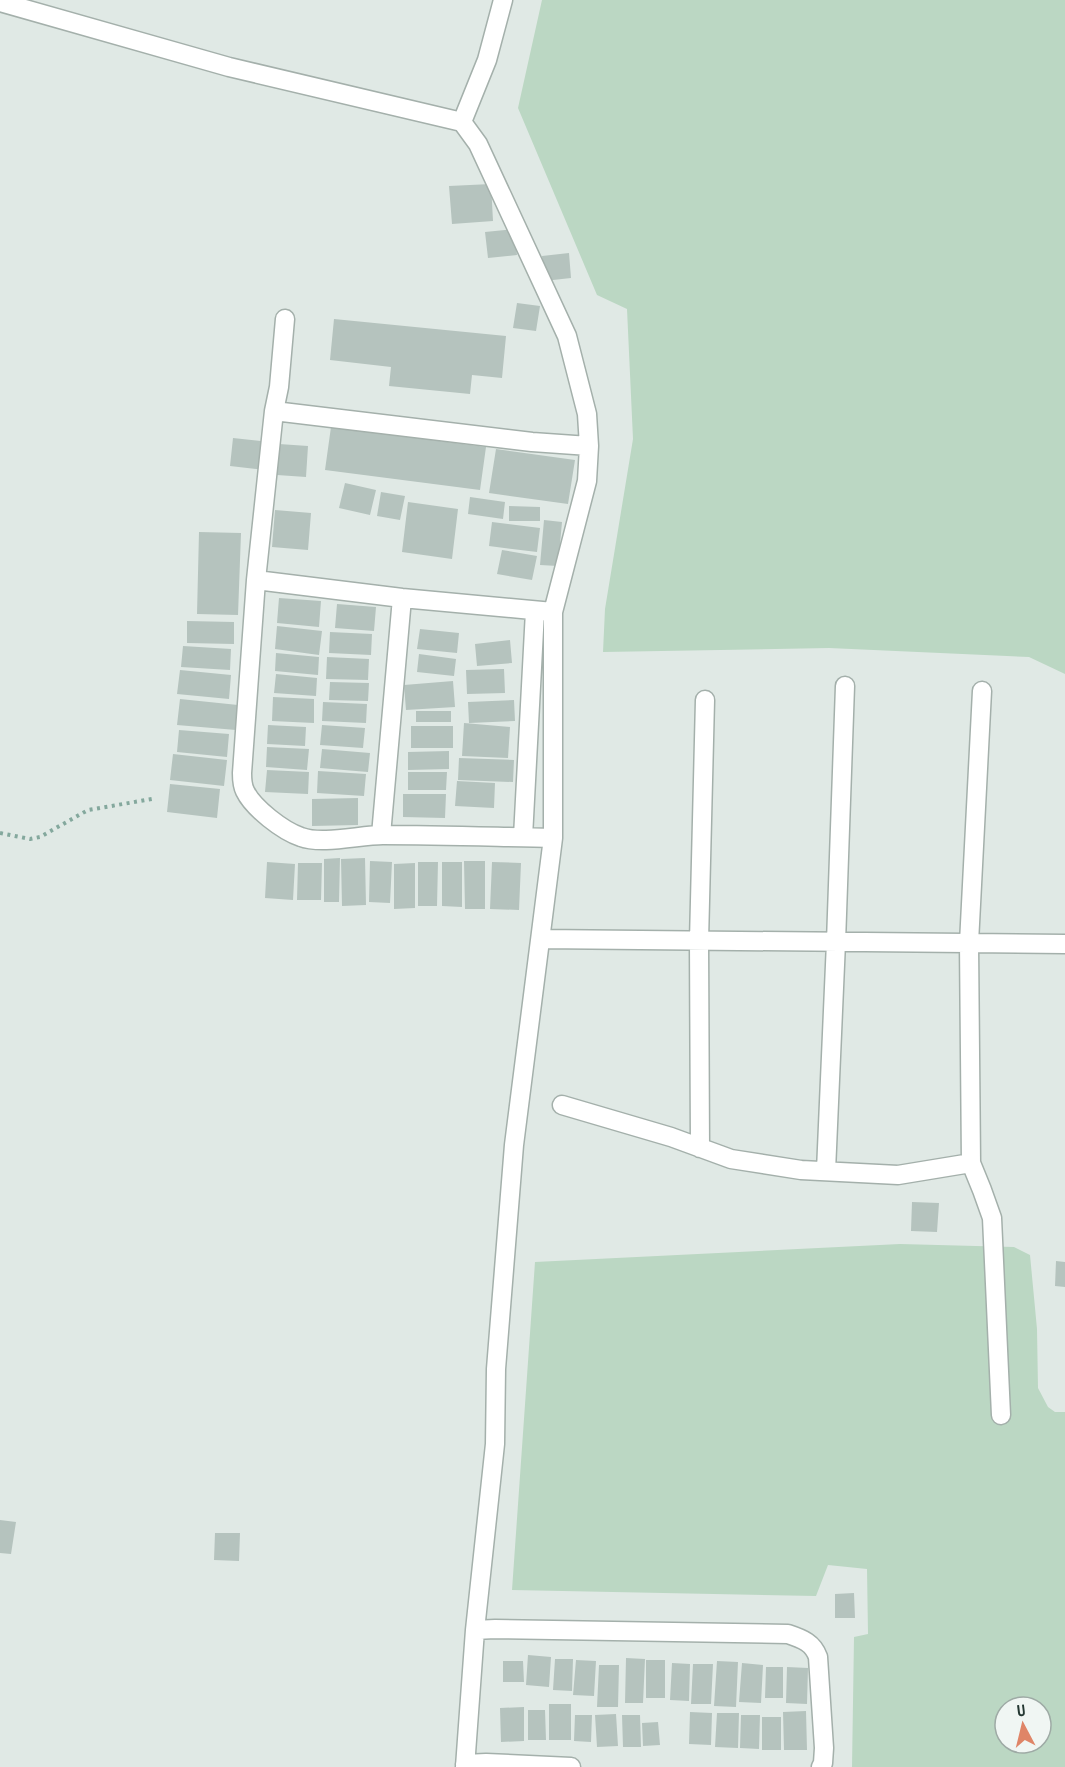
<svg xmlns="http://www.w3.org/2000/svg" width="1065" height="1767" font-family="'PT Sans Narrow',sans-serif">
<style>
.green{fill:#bbd7c3;fill-rule:evenodd}
.building{fill:#b5c3be}
.lines{fill:none;stroke-linecap:round;stroke-linejoin:round}
.minor-casing{stroke:#a4b0ab;stroke-width:21}
.path{stroke:#84a89d;stroke-width:4;stroke-dasharray:3 4.5;stroke-linecap:butt}
.minor{stroke:#fff;stroke-width:18}
</style>
<rect width="100%" height="100%" fill="#e0e9e5"/>
<path class="green" d="M542,0H1065V674L1029,657L829,648L603,652L605,609L633,439L627,309L597,295L518,108Z
M900,1244L1014,1247L1030,1255L1037,1329L1038,1388L1048,1407L1055,1412H1065V1767H852L854,1637L868,1634L867,1569L828,1565L816,1596L512,1590L535,1262ZM1005,1707H1041V1743H1005Z"/>
<path class="building" d="M491,184L493,221L452,224L449,186Z
M514,229L517,255L488,258L485,232Z
M569,253L571,278L544,281L542,256Z
M517,303L540,306L536,331L513,328Z
M334,319L506,336L502,378L472,375L470,394L389,386L391,367L330,360Z
M331,427L486,447L480,490L325,470Z
M233,438L269,442L266,470L230,466Z
M279,444L308,446L306,477L277,475Z
M496,449L575,460L568,504L489,493Z
M345,483L376,490L370,515L339,508Z
M381,492L405,496L400,520L377,516Z
M470,497L505,502L503,519L468,514Z
M408,502L458,509L452,559L402,552Z
M509,506L540,507V521H509Z
M275,510L311,513L308,550L272,547Z
M544,520L562,522L558,566L540,565Z
M492,522L540,528L537,552L489,546Z
M199,532L241,533L238,615L197,614Z
M502,550L537,556L532,580L497,574Z
M279,598L321,601L319,627L277,623Z
M337,604L376,607L374,631L335,628Z
M187,621L234,622V644L187,643Z
M277,626L322,631L319,655L275,649Z
M420,629L459,633L457,653L417,649Z
M330,632L372,634L371,655L329,653Z
M510,640L512,663L477,666L475,644Z
M183,646L231,649L230,670L181,667Z
M276,653L319,657L318,675L275,671Z
M419,654L456,659L454,676L417,672Z
M327,657L369,659L368,680L326,679Z
M504,669L505,693L467,694L466,670Z
M180,670L231,675L229,699L177,694Z
M276,674L317,678L316,696L274,693Z
M453,681L455,707L406,710L404,685Z
M330,682L369,683L368,701L329,700Z
M273,697L314,699V723L272,721Z
M180,699L238,705L236,730L177,725Z
M514,700L515,721L469,723L468,702Z
M323,702L367,704L366,723L322,721Z
M416,711H451V722H416Z
M464,723L510,727L508,758L462,756Z
M268,725L306,727L305,746L267,744Z
M322,725L365,728L363,748L320,745Z
M411,726H453V748H411Z
M179,730L229,734L227,757L177,752Z
M267,747L309,749L307,770L266,767Z
M322,749L370,753L368,772L320,768Z
M449,751V769L408,770V752Z
M173,754L227,760L224,786L170,780Z
M459,758L514,760L513,782L458,780Z
M267,770L309,772L308,794L265,792Z
M318,771L366,774L364,796L317,793Z
M408,772H447L446,790H408Z
M457,781L495,783L494,808L455,806Z
M170,784L220,789L217,818L167,812Z
M403,794H446L445,818L403,817Z
M358,798V825L312,826V799Z
M340,858L339,902H324V859Z
M365,858L366,905L342,906L341,859Z
M370,861L392,862L390,903L369,902Z
M464,861H485V909H465Z
M267,862L295,864L293,900L265,898Z
M418,862H438L437,906H418Z
M442,862H462V907L442,906Z
M492,862L521,863L519,910L490,909Z
M298,863H322L321,900H297Z
M415,863V908L394,909V864Z
M912,1202L939,1203L937,1232L911,1231Z
M1056,1261L1065,1262V1287L1055,1286Z
M0,1520L16,1522L11,1554L0,1553Z
M215,1533H240L239,1561L214,1560Z
M854,1593L855,1618H835V1594Z
M528,1655L551,1657L549,1687L526,1685Z
M626,1658L645,1659L643,1703H625Z
M555,1659H573L572,1691L553,1690Z
M576,1660L596,1661L594,1696L573,1695Z
M646,1660H665V1698H646Z
M503,1661H523L524,1682H503Z
M717,1661L738,1662L736,1707L714,1706Z
M672,1663L690,1664L689,1701L670,1700Z
M742,1663L763,1665L761,1703L739,1702Z
M693,1664H713L711,1704H691Z
M599,1665H619L618,1707H597Z
M766,1667H783V1698H765Z
M787,1667L808,1668L807,1704L786,1703Z
M549,1704H571V1740H549Z
M524,1707V1741L501,1742L500,1708Z
M528,1710H545L546,1740H528Z
M806,1711L807,1750H784L783,1712Z
M690,1712L712,1713L711,1745L689,1744Z
M717,1713H739L738,1748L715,1747Z
M616,1714L618,1746L597,1747L595,1715Z
M575,1715H592L591,1742L574,1741Z
M622,1715H640L641,1747H623Z
M741,1715H760L759,1749L740,1748Z
M762,1717H781V1750H762Z
M658,1722L660,1745L643,1746L642,1723Z"/>
<g class="lines">
<defs>
<path id="minor" d="M0,2L229,67L462,122L478,144L567,336L587,414L589,446L587,481L553,612V838L514,1145L496,1369L495,1444L475,1630L465,1767
M462,122L487,60L503,0
M274,411L532,442L589,446
M256,580L274,411L279,387L285,319
M553,612L402,598L256,580L242,773C242,779 242,785 245,791C253,808 283,831 301,837C322,845 360,835 383,835C440,835 497,837 553,838
M982,691L969,943L971,1163L982,1190L992,1218L1001,1415
M381,835L402,598
M523,837L535,611
M541,939L1065,944
M562,1105L671,1137L731,1159L801,1170L898,1175L971,1163
M700,1148L699,941L705,700
M826,1171L836,942L845,686
M475,1630L495,1629L788,1634C803,1639 813,1643 818,1657L824,1748L823,1763L821,1767
M465,1764L486,1763L571,1767"/>
</defs>
<use href="#minor" class="minor-casing"/>
<path class="path" d="M0,833L30,839L40,837L88,810L152,799"/>
<use href="#minor" class="minor"/>
</g>
<g transform="translate(1023 1725) rotate(353)"><circle r="28" fill="#f0f6f3" stroke="#9eaaa5" stroke-width="1.5"/>
<path d="M0-4.5L10 22L0 15L-10 22Z" fill="#df8567"/>
<text y="-9" font-size="16" font-weight="bold" text-anchor="middle" fill="#233731">U</text>
</g>
</svg>
